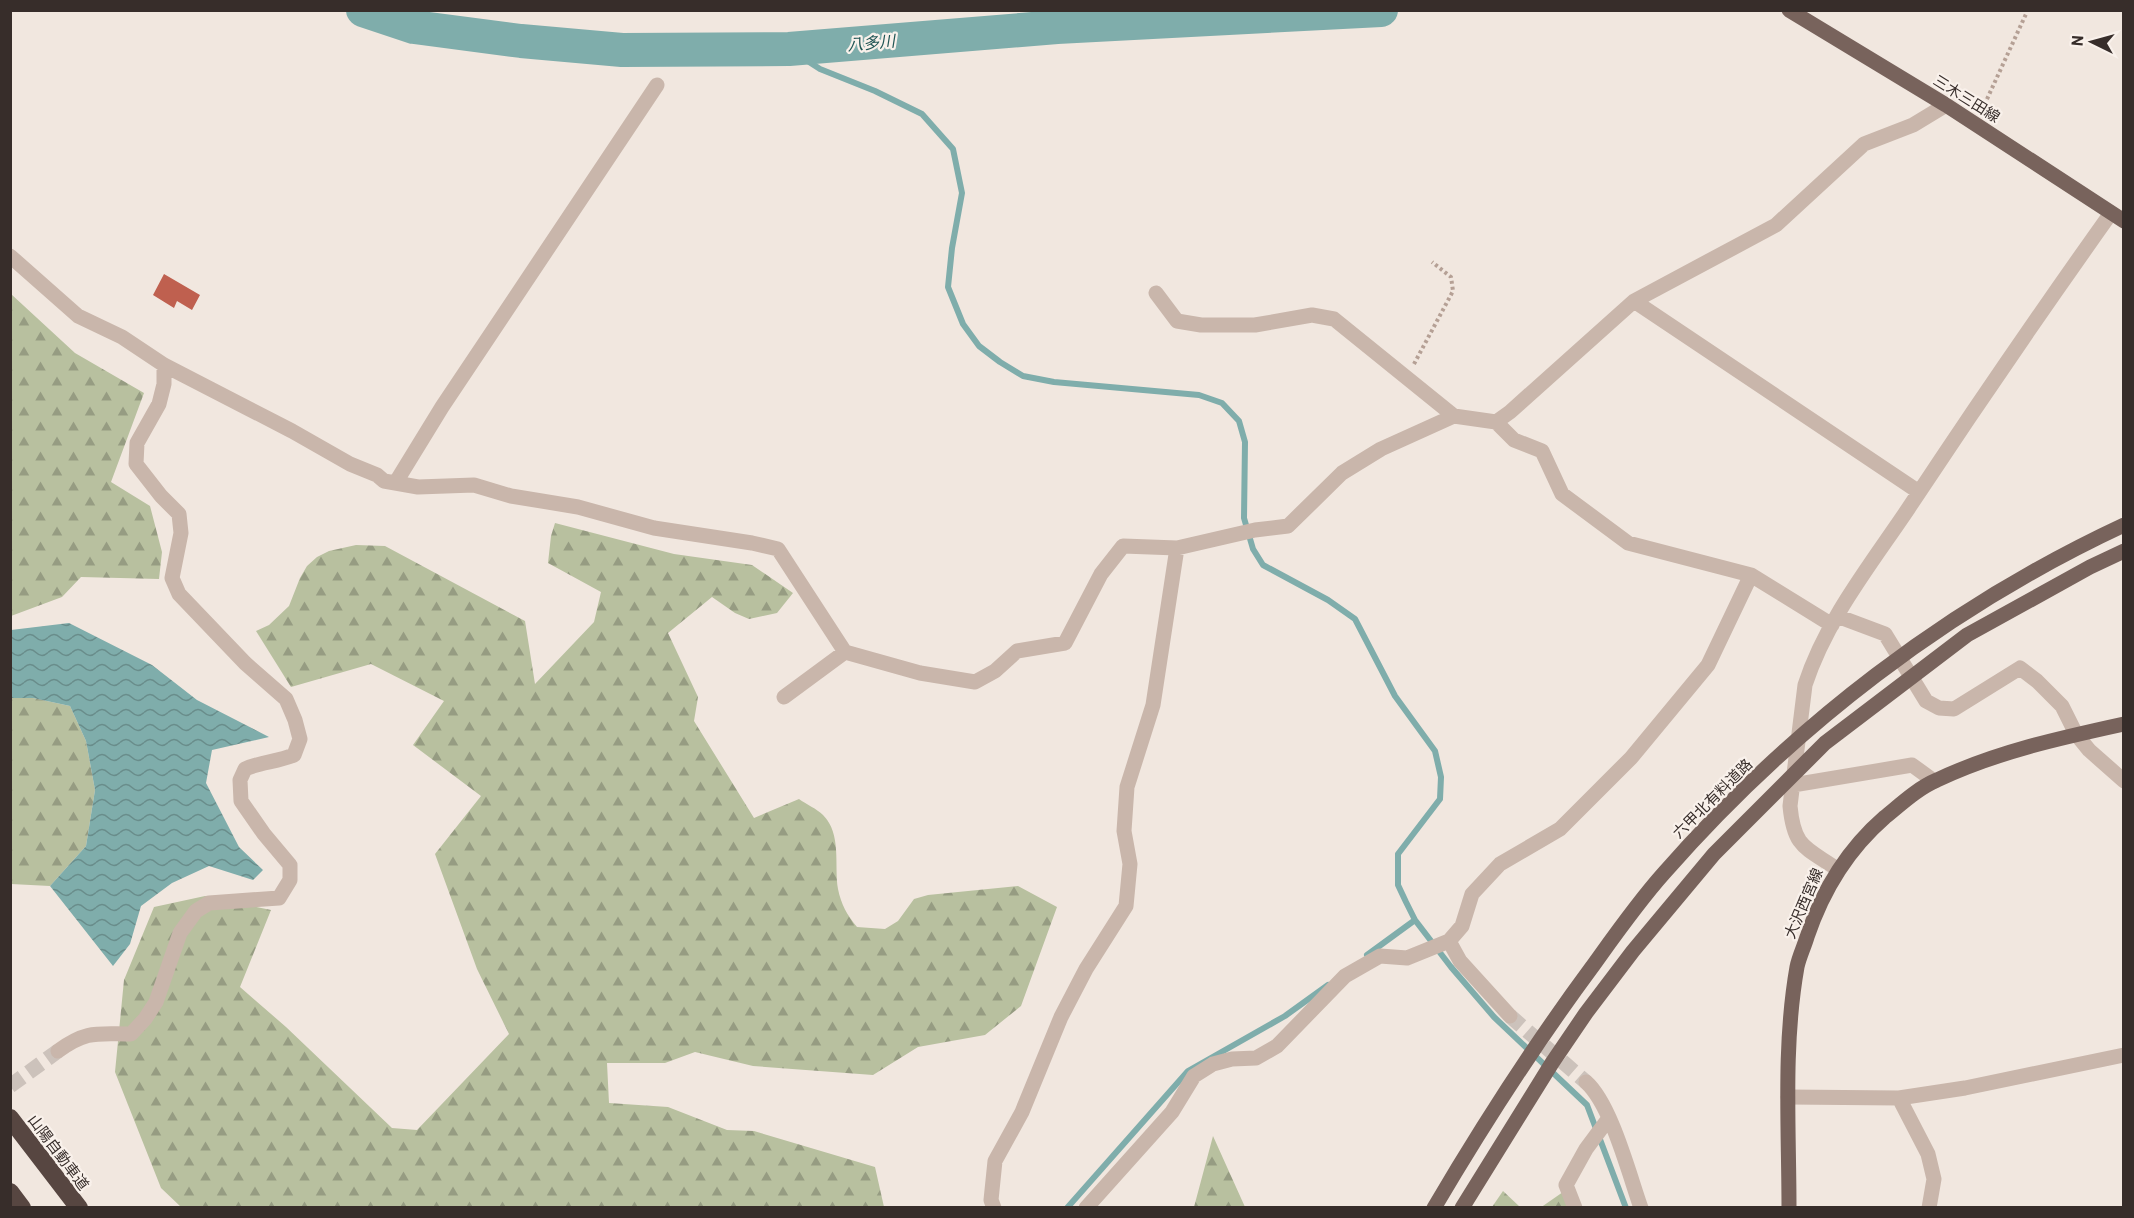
<svg xmlns="http://www.w3.org/2000/svg" width="2134" height="1218" font-family="Barlow,'Noto Sans JP',sans-serif">
<style>
.forest{fill:url(#forest-firs)}
.water{fill:url(#water-waves)}
.lines{fill:none;stroke-linecap:round;stroke-linejoin:round}
.stream{stroke:#7fadab;stroke-width:6}
.river{stroke:#7fadab;stroke-width:34}
.building{fill:#bf604f}
.minor-tunnel{stroke:#ccc2bb;stroke-width:15;stroke-dasharray:15 8;stroke-linecap:butt}
.path{stroke:#b5a095;stroke-width:4;stroke-dasharray:3 3;stroke-linecap:butt}
.minor{stroke:#c9b6ab;stroke-width:15}
.primary{stroke:#78635c;stroke-width:15}
.motorway{stroke:#574641;stroke-width:18}
.labels{text-anchor:middle;dominant-baseline:central;stroke-width:4.5;stroke-linejoin:round;paint-order:stroke}
.street-label{font-size:15px;fill:#372d2a;stroke:#f9f1eb}
.water-label{font-size:16px;font-style:italic;fill:#215655;stroke:#f9f1eb}
</style>
<defs>
<pattern id="forest-firs" width="22" height="20" patternUnits="userSpaceOnUse" patternTransform="scale(1.5)"><rect width="22" height="20" fill="#b8c09f"/><path d="M5 1l3.5 6h-7zM16 11l3.5 6h-7z" fill="#969c82"/></pattern>
<pattern id="water-waves" width="16" height="10" patternUnits="userSpaceOnUse" patternTransform="scale(1.5)"><rect width="16" height="10" fill="#7fadab"/><path d="M0 5q4-4 8 0t8 0" fill="none" stroke="#698d8b"/></pattern>
</defs>
<rect width="100%" height="100%" fill="#f1e7df"/>
<path class="forest" d="M11,294L75,353L144,393L111,482L150,506L162,552L159,579L81,577L62,597L11,616Z
M555,523L674,554L752,565L793,593L777,613L749,619L735,613L712,597L668,633L698,697L694,721L754,818L799,799C806,804 817,809 823,815C842,834 834,865 838,889C841,904 847,915 857,927L885,929L898,921L914,899L928,895L1018,886L1057,907L1021,1006L985,1035L918,1047L873,1075L753,1066L695,1052L665,1063H607L609,1103L668,1107L727,1130L754,1131L875,1167L884,1207H181L161,1188L115,1072L124,980L154,907L205,896L271,910L240,987L286,1027L392,1128L417,1130L509,1034L477,969L435,854L481,796L413,745L444,701L371,664L291,687L256,631L269,625L289,606L300,578L307,566L317,557L329,551L356,545L385,546L525,621L535,684L594,622L601,592L548,563L551,536Z
M11,698H33L70,706L86,741L95,790L86,846L50,886L11,884Z
M1213,1136L1245,1207H1194Z
M1503,1191L1520,1207H1492Z
M1563,1192L1569,1208H1540Z"/>
<path class="water" d="M69,623L152,665L197,700L269,737L212,750L206,783L239,847L263,870L253,880L209,866L172,883L141,906L130,944L113,966L50,886L86,846L95,790L86,741L70,706L33,698H11V630Z"/>
<g class="lines">
<path class="stream" d="M789,49L820,69L875,91L922,114L953,149L962,193L952,248L948,287L963,324L979,346L1000,362L1023,376L1054,382L1199,395L1222,403L1239,421L1245,442L1244,518L1253,549L1263,565L1328,600L1355,619L1395,696L1435,751L1441,777L1440,799L1398,854V885L1406,902L1415,920L1451,967L1494,1017L1587,1105L1626,1208
M1367,955L1415,920
M1067,1208L1188,1071L1285,1016L1328,985"/>
<path class="river" d="M363,10L414,27L521,41L622,50L789,49L1057,27L1381,10"/>
</g>
<path class="building" d="M164,274L200,295L192,310L177,301L174,308L153,295Z"/>
<g class="lines">
<path class="minor-tunnel" d="M1510,1016L1586,1082
M10,1086L58,1051"/>
<path class="path" d="M1982,110L2026,14
M1414,364L1453,291L1451,277L1432,262"/>
<path class="minor" d="M10,256L78,316L122,337L164,365L292,431L350,464L377,475L384,481L418,487L474,485L511,496L578,507L654,528L752,543L778,549L845,652L920,673L975,682L995,671L1017,651L1065,643L1101,574L1123,546L1177,548
M1156,293L1177,321L1201,325H1255L1312,315L1334,319L1454,416
M1634,301L1919,492
M1496,422L1514,440L1542,451L1562,494L1628,543L1751,575L1832,625
M396,482L442,407L657,85
M1837,616L1885,634L1926,701L1939,708L1954,709L2020,668L2037,681L2062,706L2076,734L2089,750L2124,781
M784,697L845,652
M1793,785L1912,765L1934,781
M1837,869C1805,847 1794,848 1790,806L1805,685C1826,620 1871,564 1908,509C1974,409 2042,310 2111,213
M1449,941L1460,961L1510,1016
M58,1051C87,1030 97,1034 131,1034L145,1019L156,1002L180,933L196,911L209,903L279,898L290,880V865L264,834L241,801L240,780L245,769C260,762 277,762 294,755L300,739L295,720L286,699L245,663L179,594L172,578L181,533L179,514L161,496L136,464L137,443L159,404L164,384V365
M1586,1082C1611,1104 1629,1174 1641,1208
M1788,1097L1899,1098L1965,1088L2124,1055
M1899,1098L1928,1154L1934,1179L1929,1208
M994,1208L991,1200L995,1161L1022,1112L1061,1017L1086,969L1126,906L1130,864L1124,831L1127,787L1153,705L1177,548L1255,530L1288,526L1342,473L1381,449L1454,416L1496,422L1510,412L1634,301L1776,225L1864,144L1913,125L1946,105
M1086,1208L1172,1112L1194,1076L1213,1064L1232,1059L1256,1058L1277,1046L1345,976L1380,956L1407,958L1449,941L1462,926L1472,894L1500,864L1560,829L1631,758L1708,665L1751,575
M1575,1208L1566,1185L1586,1149L1609,1118"/>
<path class="primary" d="M1789,10L1946,105L2124,221
M1434,1208C1483,1125 1535,1044 1592,967C1615,935 1638,902 1664,873C1792,727 1948,607 2124,525
M1462,1208L1552,1063L1586,1013L1633,951L1714,854L1825,743L1967,635L2090,567L2124,551
M1789,1208C1789,1128 1783,1046 1797,967C1799,957 1804,947 1807,937C1823,889 1847,850 1885,817C1901,804 1918,788 1937,780C1996,752 2060,738 2124,724"/>
<path class="motorway" d="M10,1118L79,1208
M10,1192L22,1208"/>
</g>
<g class="labels">
<g class="street-label">
<text transform="translate(1967 98) rotate(32)">三木三田線</text>
<text transform="translate(1712 798) rotate(-45)">六甲北有料道路</text>
<text transform="translate(1803 903) rotate(-67)">大沢西宮線</text>
<text transform="translate(59 1152) rotate(53)">山陽自動車道</text>
</g>
<g class="water-label">
<text transform="translate(871 42) rotate(-5)">八多川</text>
</g>
</g>
<rect width="2134" height="1218" fill="none" stroke="#372d2a" stroke-width="24"/>
<g transform="translate(2092 42) rotate(275)" stroke="#f9f1eb" stroke-width="4.5" paint-order="stroke">
<path d="M0-4.5L10 22L0 15L-10 22Z" fill="#372d2a"/>
<text y="-9" font-size="16" font-weight="bold" text-anchor="middle" fill="#372d2a">N</text>
</g>
</svg>
